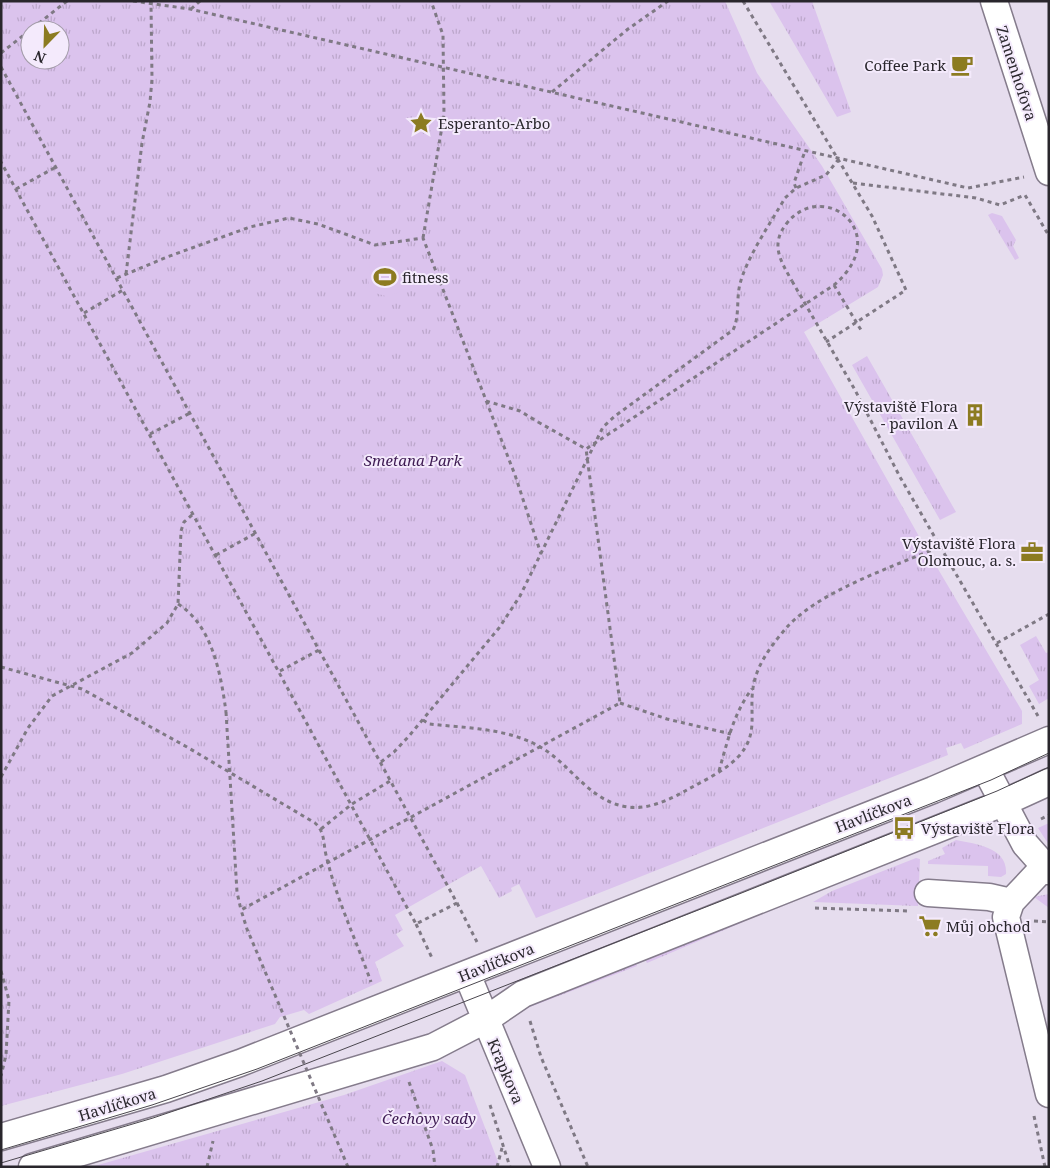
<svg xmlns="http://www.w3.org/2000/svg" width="1050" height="1168" font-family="'Noto Serif',serif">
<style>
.grass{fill:url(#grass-tufts);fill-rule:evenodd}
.garden{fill:#dbc3ed}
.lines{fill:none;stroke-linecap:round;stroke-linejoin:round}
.minor-casing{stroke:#857c8c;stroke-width:29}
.path{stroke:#7f7984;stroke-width:3;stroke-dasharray:4 4;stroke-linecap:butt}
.minor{stroke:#fff;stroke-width:26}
.tram{stroke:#4a464e;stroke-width:1}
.path-bridge{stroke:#7f7984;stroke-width:3;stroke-dasharray:4 4;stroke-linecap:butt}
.labels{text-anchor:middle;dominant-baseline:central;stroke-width:4;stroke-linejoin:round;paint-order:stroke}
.poi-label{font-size:15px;fill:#29262c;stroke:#f4eafc;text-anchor:start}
.street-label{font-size:15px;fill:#29262c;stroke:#f4eafc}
.park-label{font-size:15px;font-style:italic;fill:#3e1b53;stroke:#f4eafc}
</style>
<defs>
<pattern id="grass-tufts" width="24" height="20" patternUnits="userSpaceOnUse" patternTransform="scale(1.25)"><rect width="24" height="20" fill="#dbc3ed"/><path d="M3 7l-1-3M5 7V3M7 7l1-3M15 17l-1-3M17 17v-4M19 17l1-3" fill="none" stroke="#bca7cb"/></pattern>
</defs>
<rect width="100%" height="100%" fill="#e6ddee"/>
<path class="grass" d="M1,1H725L757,73L822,166L882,269L883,275L878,287L804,332L925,547L1022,711V724L964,749L961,743L946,748L948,755L536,918L519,884L511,888L512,891L499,898L481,866L395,915L403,930L396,934L404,946L375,962L382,981L309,1014L304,1010L280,1017L275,1024L122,1074L1,1106ZM30,30H60V60H30Z
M769,1H812L851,112L837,117Z
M992,213L1002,216L1016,240L1013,246L1019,258L1015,260L988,215Z
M867,356L956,512L940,520L852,365Z
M1036,636L1046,653L1049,652V698L1039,704L1029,686L1039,680L1020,645Z
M1049,823V845L1038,828Z
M956,840C975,844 1008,847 1006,874L1001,877L988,876V866L928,864V861L945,854L942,848Z
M916,858L920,859L918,906L813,902L832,891Z
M1049,894V908L1034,897Z
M740,914L743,922L647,963L642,953Z
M633,956L637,966L522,1010L523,1005Z
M442,1061L465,1075L500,1167H91L344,1095Z"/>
<path class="garden" d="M370,262L399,264L402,290L389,297L368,291Z"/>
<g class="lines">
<defs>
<path id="minor" d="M994,1L1049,172
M985,768L1025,844L1049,871
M1044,867L1011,902L1006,917L1049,1094
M928,893L989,897L1011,902
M467,974L547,1167
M1,1137L166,1089L240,1063L933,790L1049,740
M32,1167L433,1047L485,1020L523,994L1003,803L1049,782"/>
</defs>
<use href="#minor" class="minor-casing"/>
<path class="path" d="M133,1L190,9L968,188L1024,177
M743,1L872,216L906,290L826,342
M191,9L200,1
M1,53L67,1
M1,67L457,903L416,924L1,162
M552,92L628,29L668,1
M853,183L976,198L1000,205L1025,195L1049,236
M796,188L794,183L805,151
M16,189L56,167
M423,238L444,115L443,35L431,1
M126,274L142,143L150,102L152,79L151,4
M117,278L167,257L250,227L289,218L318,224L375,245L423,238L515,475L541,554
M792,281L855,390L900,477L1038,716
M84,313L123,290
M486,401L520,411L538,422
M150,434L190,413
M216,555L256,533
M178,604C212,625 221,674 226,712
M997,643L1049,614
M1,667L82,689L187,747L315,823C325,832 323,842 326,855C336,898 356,940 371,982
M280,671L319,650
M620,703L667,719L731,734
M423,720L429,724C466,728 509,728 542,748C572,766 590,802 628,807C647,810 669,800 685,791C703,781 725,771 739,756C759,733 749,714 753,688C756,665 773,643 788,626C823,589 894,567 941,546
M381,762L394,752L409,736L499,628L520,596L603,427L615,416L733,330C740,316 736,299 740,284C746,259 771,222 785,198L796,188L826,175L838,160
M719,771C727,743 734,712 752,689
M1,777L28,728L52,696L132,653L167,623L178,604L181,531L184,522L192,515
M1041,819L1049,815
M321,829L352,804L390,781
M457,903L477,942
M815,908L909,911
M1034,921L1049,922
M416,924L433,960
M1,971L9,1000L6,1055L1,1076
M530,1021L541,1057L588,1167
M409,1082L433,1150L435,1167
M490,1105L510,1167
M1034,1116L1045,1167
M207,1167L213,1141
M497,1167L502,1148"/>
<use href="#minor" class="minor"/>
<path class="tram" d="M1,1150L152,1105L257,1069L991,780L1049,753
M1,1163L153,1118L262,1081L739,894L997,791L1049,767"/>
<path class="path-bridge" d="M834,285L861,330
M538,422L586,449L834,285C895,233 823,178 787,223C770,244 780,260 792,281
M226,712L237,892L241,910
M348,1167L247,929L241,910L620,703L586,449"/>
</g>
<defs>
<symbol id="cafe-bare" viewBox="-9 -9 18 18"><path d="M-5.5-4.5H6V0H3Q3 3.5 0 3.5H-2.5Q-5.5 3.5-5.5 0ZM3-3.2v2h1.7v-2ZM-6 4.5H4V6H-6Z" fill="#8c7b21" stroke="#f4eafc" stroke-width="2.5" paint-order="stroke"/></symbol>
<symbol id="sight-bare" viewBox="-9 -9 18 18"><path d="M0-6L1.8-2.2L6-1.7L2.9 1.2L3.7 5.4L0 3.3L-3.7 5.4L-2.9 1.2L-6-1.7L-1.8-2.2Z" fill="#8c7b21" stroke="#f4eafc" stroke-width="2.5" paint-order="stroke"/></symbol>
<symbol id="stadium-bare" viewBox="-9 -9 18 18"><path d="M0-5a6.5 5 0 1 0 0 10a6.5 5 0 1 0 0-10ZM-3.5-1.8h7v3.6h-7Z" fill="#8c7b21" stroke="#f4eafc" stroke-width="2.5" paint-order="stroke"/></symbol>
<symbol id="building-bare" viewBox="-9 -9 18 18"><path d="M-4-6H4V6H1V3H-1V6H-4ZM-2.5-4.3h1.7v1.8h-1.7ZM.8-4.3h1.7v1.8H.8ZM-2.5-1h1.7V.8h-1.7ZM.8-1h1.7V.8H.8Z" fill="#8c7b21" stroke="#f4eafc" stroke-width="2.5" paint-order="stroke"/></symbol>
<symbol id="office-bare" viewBox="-9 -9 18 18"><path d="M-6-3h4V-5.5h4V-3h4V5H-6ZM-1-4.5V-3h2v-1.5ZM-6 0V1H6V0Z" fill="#8c7b21" stroke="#f4eafc" stroke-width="2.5" paint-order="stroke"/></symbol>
<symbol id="bus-bare" viewBox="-9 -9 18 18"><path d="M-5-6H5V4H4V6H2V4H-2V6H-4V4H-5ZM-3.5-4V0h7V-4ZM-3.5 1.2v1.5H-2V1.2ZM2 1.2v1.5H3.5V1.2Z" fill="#8c7b21" stroke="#f4eafc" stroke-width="2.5" paint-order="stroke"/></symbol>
<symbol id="supermarket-bare" viewBox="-9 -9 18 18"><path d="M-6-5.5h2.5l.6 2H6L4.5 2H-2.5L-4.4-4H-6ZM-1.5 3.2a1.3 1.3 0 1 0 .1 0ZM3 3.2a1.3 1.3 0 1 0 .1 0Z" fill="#8c7b21" stroke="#f4eafc" stroke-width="2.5" paint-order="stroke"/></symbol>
</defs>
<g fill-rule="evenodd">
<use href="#cafe-bare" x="946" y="49" width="32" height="32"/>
<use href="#sight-bare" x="405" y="107" width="32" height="32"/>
<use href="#stadium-bare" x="369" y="261" width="32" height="32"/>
<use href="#building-bare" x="959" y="399" width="32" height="32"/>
<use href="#office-bare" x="1016" y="536" width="32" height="32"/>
<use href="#bus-bare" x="888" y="812" width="32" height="32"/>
<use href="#supermarket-bare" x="914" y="910" width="32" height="32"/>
</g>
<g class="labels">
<g class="poi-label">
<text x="946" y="65" text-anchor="end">Coffee Park</text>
<text x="438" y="123">Esperanto-Arbo</text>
<text x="402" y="277">fitness</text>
<text x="958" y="406" text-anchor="end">Výstaviště Flora<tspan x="958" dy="17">- pavilon A</tspan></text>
<text x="1016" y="543" text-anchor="end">Výstaviště Flora<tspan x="1016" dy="17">Olomouc, a. s.</tspan></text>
<text x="921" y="828">Výstaviště Flora</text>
<text x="946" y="926">Můj obchod</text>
</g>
<g class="street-label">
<text transform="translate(1017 73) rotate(72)">Zamenhofova</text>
<text transform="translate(873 813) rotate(-21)">Havlíčkova</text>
<text transform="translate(496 962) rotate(-22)">Havlíčkova</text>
<text transform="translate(506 1071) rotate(67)">Krapkova</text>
<text transform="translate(117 1104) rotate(-17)">Havlíčkova</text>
</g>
<g class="park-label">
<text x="413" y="460">Smetana Park</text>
<text x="429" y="1118">Čechovy sady</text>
</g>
</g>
<rect width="1050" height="1168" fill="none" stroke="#29262c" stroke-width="5"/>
<g transform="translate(45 45) rotate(203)"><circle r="24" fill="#f4eafc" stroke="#a39ca9"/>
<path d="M0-4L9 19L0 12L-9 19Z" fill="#8c7b21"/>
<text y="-8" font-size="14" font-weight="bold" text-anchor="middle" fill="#29262c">N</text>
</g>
</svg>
